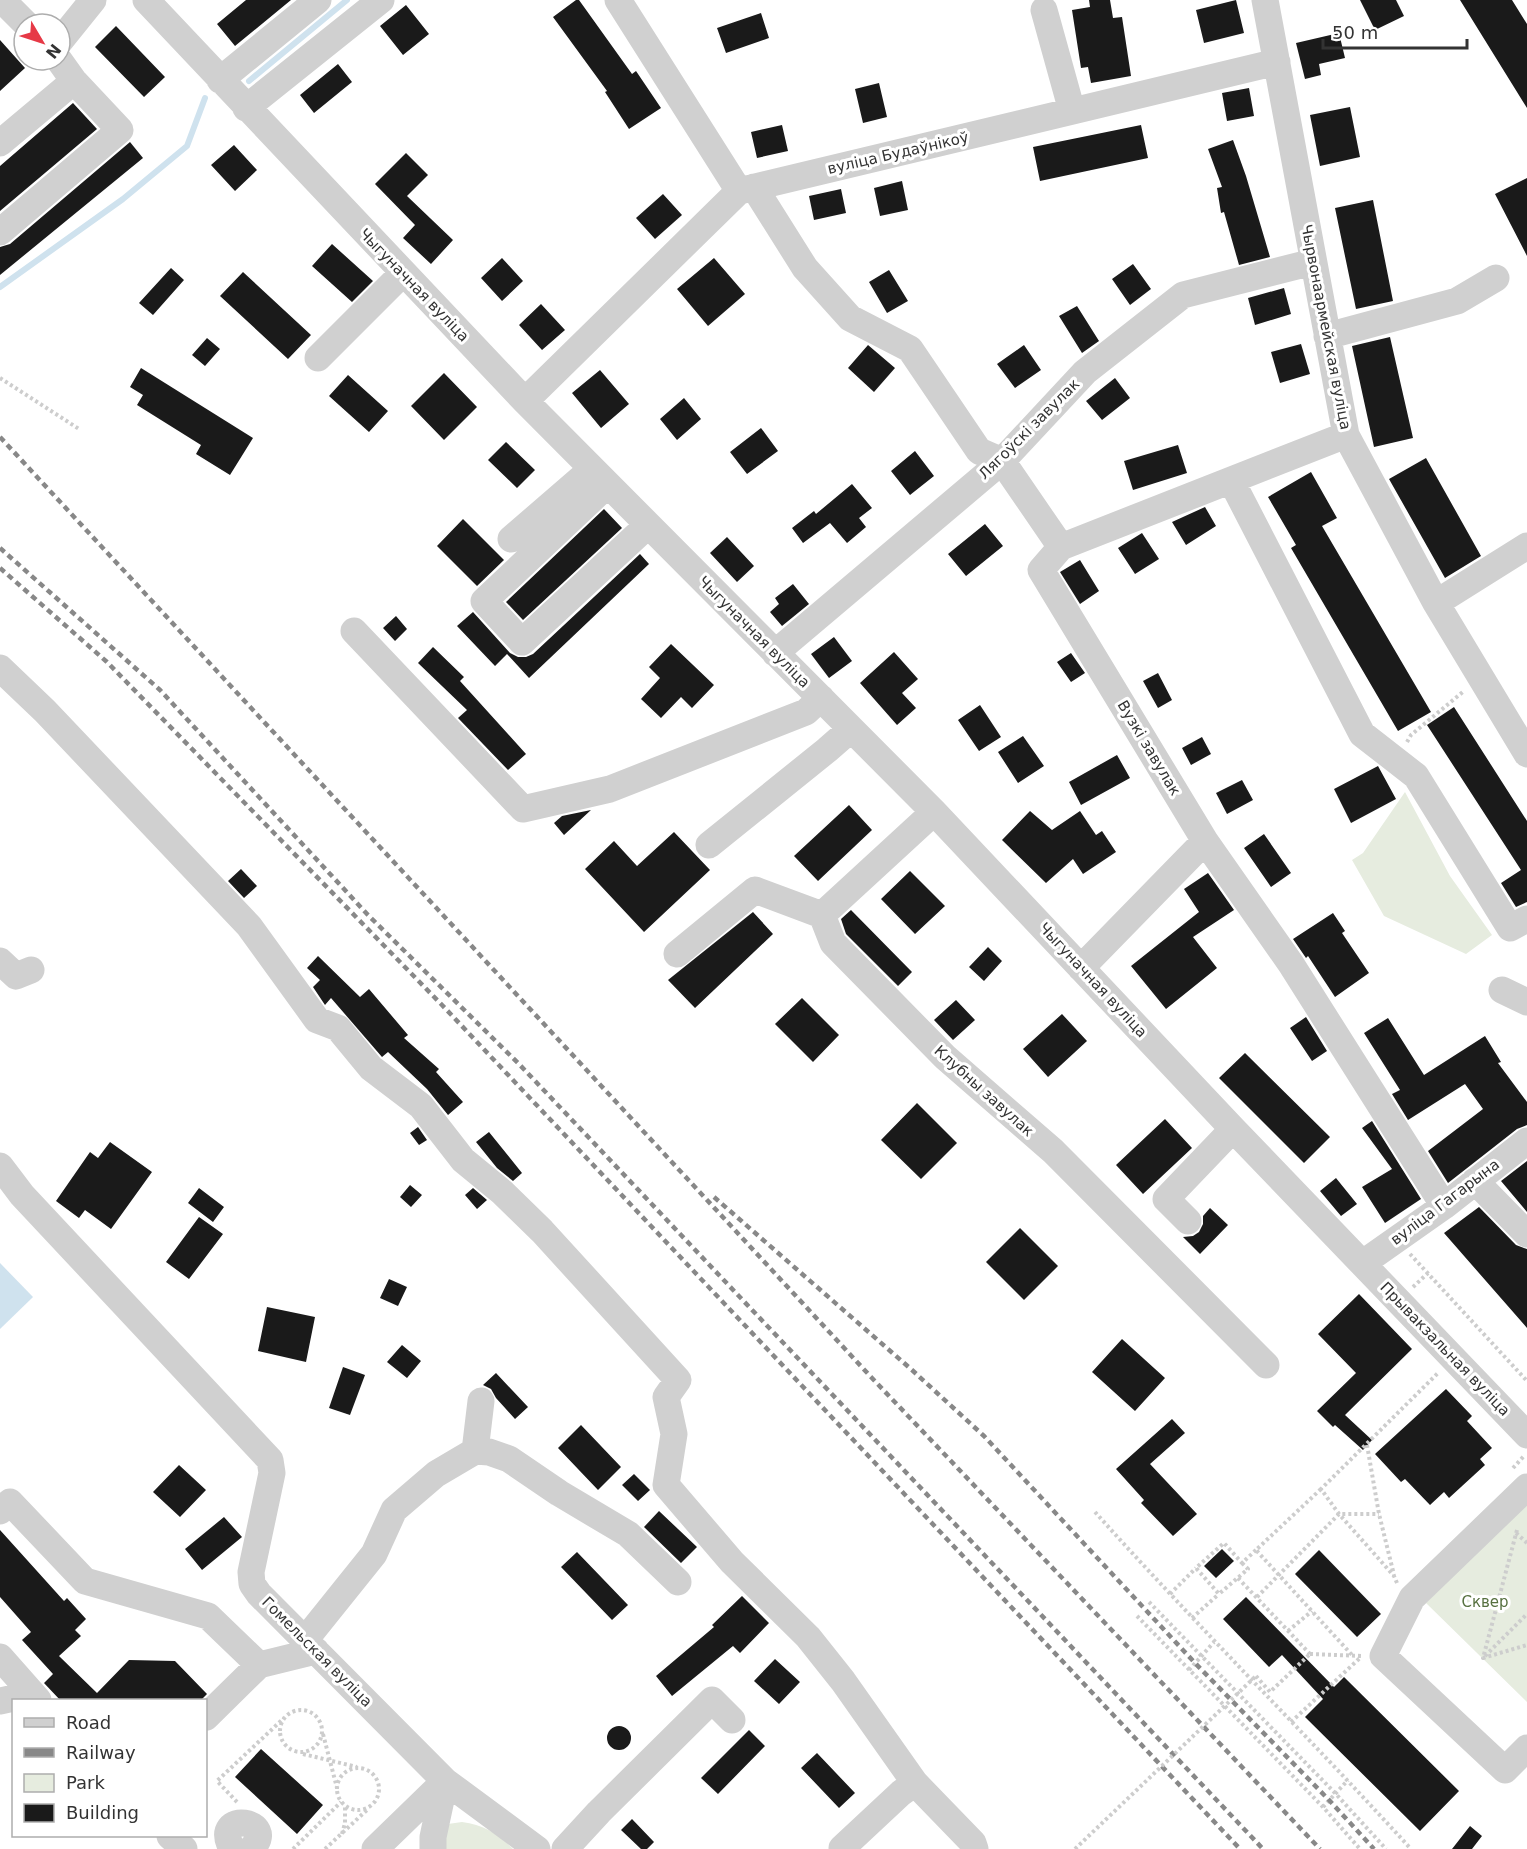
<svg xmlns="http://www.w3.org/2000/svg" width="1527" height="1849" font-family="'DejaVu Sans',sans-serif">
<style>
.green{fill:#e6ecdf}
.water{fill:#cfe2ee}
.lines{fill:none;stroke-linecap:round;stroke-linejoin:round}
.stream{stroke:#cfe2ee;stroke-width:6}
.building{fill:#1a1a1a}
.path{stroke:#cdcdcd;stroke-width:4;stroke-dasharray:3 3;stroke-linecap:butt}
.minor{stroke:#d0d0d0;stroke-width:27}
.rail{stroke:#888;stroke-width:4.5;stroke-dasharray:6 4.5;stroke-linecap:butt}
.path-bridge{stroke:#cdcdcd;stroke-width:4;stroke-dasharray:3 3;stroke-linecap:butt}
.labels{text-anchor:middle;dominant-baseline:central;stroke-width:6;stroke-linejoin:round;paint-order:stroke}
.street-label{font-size:15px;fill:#333;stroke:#fff}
.park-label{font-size:15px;fill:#56703f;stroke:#fff}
</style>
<rect width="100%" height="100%" fill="#fff"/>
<path class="green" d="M1405,792L1450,876L1492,935L1466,954L1384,916L1352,860L1363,853Z
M1527,1501V1702L1426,1603Z
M462,1822C484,1825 498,1834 513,1849H441L448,1824Z"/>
<path class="water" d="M0,1263L33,1297L0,1329Z"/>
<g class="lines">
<path class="stream" d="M249,81L347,0
M0,287L123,199L187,146L205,98"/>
</g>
<path class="building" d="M246,0H291L235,46L217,24Z
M576,0H579L632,74L636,71L661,108L629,129L605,92L607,91L553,17Z
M1089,0H1110L1113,18L1122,17L1131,76L1091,83L1088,67L1081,68L1072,10L1090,7Z
M1236,0L1244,33L1204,43L1196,10Z
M1360,0H1396L1404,16L1375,30Z
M1460,0H1512L1527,24V108Z
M406,5L429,34L403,55L380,26Z
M761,13L769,38L726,53L717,28Z
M116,26L165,77L144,97L95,47Z
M1339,33L1345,58L1319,64L1321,75L1305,79L1296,43Z
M0,40L25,68L0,91Z
M338,64L352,82L314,113L300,95Z
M879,83L887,117L863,123L855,89Z
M1249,88L1254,116L1227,121L1222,93Z
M73,103L97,129L0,211V166Z
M1350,107L1360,157L1320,166L1310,115Z
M782,125L788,151L757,158L751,132Z
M1141,125L1148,158L1040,181L1033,147Z
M1233,140L1246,176L1270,257L1239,265L1224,212L1221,213L1217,188L1222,187L1208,149Z
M130,142L143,158L0,275V247L10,244Z
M234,145L257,170L235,191L211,165Z
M406,153L428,175L407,196L453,240L431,264L403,238L415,225L375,184Z
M1527,178V256L1495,194Z
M902,181L908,210L880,216L874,188Z
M841,189L846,213L814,220L809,196Z
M663,194L682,215L655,239L636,218Z
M1373,200L1393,301L1356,309L1335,208Z
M332,244L373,281L352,302L312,266Z
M502,258L523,281L502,301L481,278Z
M714,258L745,294L708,326L677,289Z
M1133,264L1151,289L1130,305L1112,279Z
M171,268L184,280L153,315L139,303Z
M889,270L908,301L887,313L869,282Z
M243,272L311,335L288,359L220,296Z
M1284,288L1291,314L1255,325L1248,298Z
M541,304L565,330L542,350L519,325Z
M1077,306L1099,341L1082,353L1059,316Z
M1390,337L1413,438L1374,447L1352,346Z
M207,338L220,349L205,366L192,355Z
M1301,344L1310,374L1280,383L1271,352Z
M868,345L895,368L874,392L848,368Z
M1024,345L1041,370L1015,388L997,364Z
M141,368L253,438L230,475L196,454L201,445L137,405L143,395L130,387Z
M600,370L629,404L601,428L572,393Z
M444,373L477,407L444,440L411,406Z
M348,375L388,411L369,432L329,396Z
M1115,378L1130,398L1102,420L1086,401Z
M684,398L701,419L677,440L660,419Z
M761,428L778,451L747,474L730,452Z
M506,442L535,470L517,488L488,460Z
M1178,445L1187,473L1133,490L1124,461Z
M915,451L934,476L910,495L891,471Z
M1426,458L1481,556L1445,578L1389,479Z
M1311,472L1337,518L1322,526L1431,712L1398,731L1291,548L1296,545L1268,497Z
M852,484L872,508L859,518L866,527L847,543L830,523L803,543L792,528L814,511L816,514Z
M1205,507L1216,526L1186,545L1172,522Z
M604,509L622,528L523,620L506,602Z
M463,519L504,560L477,586L437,546Z
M985,524L1003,546L966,576L948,554Z
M1142,533L1159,559L1135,574L1118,548Z
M727,537L754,566L737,582L710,553Z
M640,554L649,564L529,678L507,654L495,666L457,626L473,612L510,653L518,657H526L533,654Z
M1080,560L1099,591L1080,604L1060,572Z
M793,584L809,604L782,626L770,612L779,604L775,598Z
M396,616L407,629L395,641L383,628Z
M834,637L852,661L829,678L811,654Z
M671,644L714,685L692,708L681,697L661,718L641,699L660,678L649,667Z
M433,647L464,677L460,681L526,754L508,770L458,718L467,710L418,663Z
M894,652L918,679L902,693L916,708L897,725L860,683Z
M1071,653L1085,673L1071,682L1057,662Z
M1158,673L1172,700L1158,708L1143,681Z
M980,705L1001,737L979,751L958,720Z
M1454,707L1527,821V902L1516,907L1501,883L1521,870L1427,725Z
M1023,736L1044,766L1018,783L998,752Z
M1202,737L1211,754L1191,765L1182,748Z
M1117,755L1130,778L1081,805L1069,782Z
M1378,766L1396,799L1351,823L1334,789Z
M1242,780L1253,800L1227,814L1216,793Z
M849,805L872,830L818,881L794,856Z
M591,810L564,835L554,823L562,816Z
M1030,811L1052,830L1080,811L1096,835L1102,831L1116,852L1083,874L1073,859L1046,883L1002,840Z
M674,832L710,870L644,932L585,869L614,841L637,866Z
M1264,834L1291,873L1271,887L1244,848Z
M241,869L257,886L244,898L228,881Z
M910,871L945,906L915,934L881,899Z
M1208,873L1234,910L1193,937L1217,968L1166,1009L1131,966L1199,912L1184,889Z
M851,910L912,972L898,986L846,934L841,919Z
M753,912L773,934L695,1008L668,980Z
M1333,913L1345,931L1342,933L1369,973L1335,997L1308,956L1306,958L1293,939Z
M988,947L1002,961L984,981L969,967Z
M318,956L360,997L369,989L408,1035L404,1038L439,1069L436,1072L463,1102L448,1115L427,1089L388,1052L382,1057L331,998L325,1005L313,987L320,980L307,968Z
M802,998L839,1035L813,1062L775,1024Z
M956,1000L975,1020L953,1040L934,1020Z
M1062,1014L1087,1041L1048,1077L1023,1049Z
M1306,1017L1327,1051L1312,1061L1290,1028Z
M1388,1018L1424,1075L1485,1036L1501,1062L1498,1063L1527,1102V1125L1517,1129L1448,1183L1428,1151L1483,1109L1465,1084L1408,1120L1392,1094L1400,1090L1364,1033Z
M1245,1053L1330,1137L1304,1163L1219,1078Z
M917,1103L957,1143L921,1179L881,1140Z
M1165,1119L1192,1148L1143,1194L1116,1165Z
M1372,1121L1421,1199L1385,1223L1362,1187L1392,1169L1362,1128Z
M418,1127L427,1140L419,1145L410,1133Z
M489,1132L522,1173L513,1181L497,1168L476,1142Z
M110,1142L152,1172L111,1229L85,1210L79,1218L56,1201L90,1152L98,1158Z
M1527,1161V1212L1501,1181Z
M1336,1178L1357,1204L1341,1216L1320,1191Z
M410,1185L422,1195L411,1207L400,1197Z
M199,1188L224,1207L213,1222L188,1203Z
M473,1188L487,1200L477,1209L465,1195Z
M1479,1207L1516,1245L1527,1249V1328L1444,1233Z
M1210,1208L1228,1225L1200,1254L1183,1237L1193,1236L1199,1232L1203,1224V1216Z
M199,1217L223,1234L189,1279L166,1262Z
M1020,1228L1058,1266L1024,1300L986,1262Z
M389,1279L407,1287L398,1306L380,1298Z
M1359,1294L1412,1349L1345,1415L1372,1440L1363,1450L1335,1425L1333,1427L1317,1411L1356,1373L1318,1334Z
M267,1307L315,1317L306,1362L258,1351Z
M1122,1339L1165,1378L1135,1411L1092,1372Z
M402,1345L421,1361L407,1378L387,1362Z
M343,1367L365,1375L350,1415L329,1408Z
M496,1373L528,1407L515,1419L496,1398L491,1389L483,1385Z
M1446,1389L1472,1416L1467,1421L1492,1448L1480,1459L1485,1465L1449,1498L1444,1492L1430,1505L1405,1479L1401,1482L1375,1454Z
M1172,1419L1185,1433L1150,1464L1197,1514L1173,1536L1141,1503L1144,1500L1116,1469Z
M581,1425L621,1467L598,1490L558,1448Z
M179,1465L206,1490L180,1517L153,1492Z
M634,1474L650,1490L638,1501L622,1485Z
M659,1511L697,1547L681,1563L644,1527Z
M224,1517L242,1537L202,1570L185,1549Z
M0,1530L64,1601L67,1598L86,1619L75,1630L81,1636L59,1656L97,1693L129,1660L175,1661L207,1694L200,1701H61L44,1683L53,1674L22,1640L31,1632L0,1597Z
M1222,1549L1234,1561L1216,1578L1204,1566Z
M1319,1550L1381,1614L1357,1637L1295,1574Z
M577,1552L628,1605L612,1620L561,1567Z
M742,1596L769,1623L740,1653L733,1646L672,1696L656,1676L714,1627L712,1625Z
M1246,1597L1334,1687L1344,1677L1459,1791L1420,1831L1305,1717L1323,1699L1282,1655L1269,1667L1223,1619Z
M775,1659L800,1682L779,1704L754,1681Z
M607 1738a12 12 0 1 1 24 0a12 12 0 1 1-24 0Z
M749,1730L765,1746L718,1794L701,1778Z
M261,1749L323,1805L297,1834L235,1777Z
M817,1753L855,1793L839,1808L801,1768Z
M632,1819L654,1842L647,1849H641L621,1830Z
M1470,1826L1482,1836L1472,1849H1452Z"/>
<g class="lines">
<path class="path" d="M0,378L79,429
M1407,742L1411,735L1464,691
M1410,1254L1527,1381
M1413,1287L1428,1273
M1367,1445L1379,1514L1394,1575
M1513,1468L1524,1456
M1321,1489L1256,1550L1352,1655
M1095,1512C1198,1627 1307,1735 1411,1849
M1517,1530L1483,1658L1527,1645
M1516,1533L1527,1543
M1242,1563L1248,1569L1219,1594L1196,1568L1224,1543L1242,1563L1256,1550
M1238,1578L1310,1654
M1397,1583L1394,1576L1339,1514L1321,1489L1438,1373
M1170,1594L1196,1568
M1257,1597L1339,1514H1379
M1149,1602L1335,1793L1386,1849
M1137,1616L1323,1807L1360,1849
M1192,1618L1219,1594
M1288,1631L1312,1611
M1310,1654L1363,1656
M1485,1656L1527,1614
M1189,1670L1214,1642
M1256,1676L1270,1692L1310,1654
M280 1731a21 21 0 1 1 42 0a21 21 0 1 1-42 0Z
M1291,1722L1361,1657
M323,1734L337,1788
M303,1754L357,1767
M337 1789a21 21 0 1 1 42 0a21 21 0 1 1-42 0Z
M237,1802L217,1781L284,1718
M1323,1807L1348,1780
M342,1834L345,1823V1806
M293,1849L341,1802
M325,1849L368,1809"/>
<path class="minor" d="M2,0L26,24
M146,0L525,401L934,812L1233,1129L1527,1435
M618,0L739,191L1277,62
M1265,0L1346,435L1436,603L1527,754
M1044,10L1072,111
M60,41L93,0
M220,80L318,0
M246,108L381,0
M0,143L74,81L59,60
M754,187L805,268L850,318L910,349L979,451L1002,461L1061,547
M0,232L120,130L74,81
M1327,336L1457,301L1496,278
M318,358L403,273
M525,401L739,191
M1346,435L1061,547L1041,570L1205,841L1291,964L1444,1206
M1231,480L1362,734L1416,776L1510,928L1527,919
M607,485L484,601L522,642L647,526
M511,539L592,469
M1436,603L1527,546
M354,631L523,809L610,789L806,712L821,698
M775,653L1002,461L1085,372L1183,295L1313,262
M0,668L45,711L249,926L317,1020L338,1028L371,1068L421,1106L463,1160L502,1192L542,1231L678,1380L666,1397L674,1434L666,1485L732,1562L808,1637L843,1681L915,1783
M934,812L822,915L833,943L945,1057L1053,1151L1266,1365
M709,845L827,750L851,729
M677,954L755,890L822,915
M0,961L16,976L31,970
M1081,968L1205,841
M1502,990L1527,1002
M0,1166L22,1195L270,1460L272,1473L251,1572L252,1584L259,1594L445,1781L537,1849
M1475,1181L1527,1234
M1188,1221L1166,1199L1233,1129
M1363,1263L1444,1206L1527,1141
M475,1451L489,1452L509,1459L559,1493L628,1534L678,1582
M1527,1487L1412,1598L1383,1656L1505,1770L1527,1748
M0,1511L10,1502L85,1581L208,1616L259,1665L316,1651
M305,1640L374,1554L394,1510L436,1474L475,1451L481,1401
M0,1657L38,1700
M0,1701L32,1694
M206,1717L259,1665
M170,1836L184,1849
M842,1848L901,1793L915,1783L973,1843L975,1849
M232,1849C210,1808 281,1821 251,1849
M375,1849L445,1781
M433,1849V1837L445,1781
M565,1849L599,1812L712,1700L732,1720"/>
<path class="rail" d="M0,437L871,1377L1320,1849
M0,548L160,690L368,915L519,1064L1263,1849
M0,568L107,662L442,1005L1240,1849
M714,1197L912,1370L984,1436L1195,1663L1329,1800L1374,1849"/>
<path class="path-bridge" d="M1075,1849L1256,1676"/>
</g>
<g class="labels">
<g class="street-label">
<text transform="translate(898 153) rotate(-13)">вуліца Будаўнікоў</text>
<text transform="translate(414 285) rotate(46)">Чыгуначная вуліца</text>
<text transform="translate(1326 327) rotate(79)">Чырвонаармейская вуліца</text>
<text transform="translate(1029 429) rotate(-45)">Лягоўскі завулак</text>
<text transform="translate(754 632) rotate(45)">Чыгуначная вуліца</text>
<text transform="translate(1149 748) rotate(59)">Вузкі завулак</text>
<text transform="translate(1093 980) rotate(47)">Чыгуначная вуліца</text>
<text transform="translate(984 1091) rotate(42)">Клубны завулак</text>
<text transform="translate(1445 1202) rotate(-37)">вуліца Гагарына</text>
<text transform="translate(1445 1349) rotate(46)">Прывакзальная вуліца</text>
<text transform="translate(317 1652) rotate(45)">Гомельская вуліца</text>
</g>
<g class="park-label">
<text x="1485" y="1602">Сквер</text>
</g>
</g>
<rect x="12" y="1699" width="195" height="138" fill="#ffffff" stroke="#adadad" stroke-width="1.5"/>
<rect x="24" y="1718" width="30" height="9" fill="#d0d0d0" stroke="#adadad" stroke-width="1.5"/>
<text x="66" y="1729" font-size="18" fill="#333333">Road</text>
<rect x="24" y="1748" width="30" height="9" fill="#888888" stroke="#adadad" stroke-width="1.5"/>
<text x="66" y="1759" font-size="18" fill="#333333">Railway</text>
<rect x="24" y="1774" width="30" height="18" fill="#e6ecdf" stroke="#adadad" stroke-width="1.5"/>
<text x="66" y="1789" font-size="18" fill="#333333">Park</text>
<rect x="24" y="1804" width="30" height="18" fill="#1a1a1a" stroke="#adadad" stroke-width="1.5"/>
<text x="66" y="1819" font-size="18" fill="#333333">Building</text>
<g transform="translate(42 42) rotate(129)"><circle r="28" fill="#ffffff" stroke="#adadad" stroke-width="1.5"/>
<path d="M0-4.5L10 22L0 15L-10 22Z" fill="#e63946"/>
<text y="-9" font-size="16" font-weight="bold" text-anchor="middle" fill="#333333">N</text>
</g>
<path d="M1323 39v9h144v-9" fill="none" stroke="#333333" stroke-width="3"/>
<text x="1332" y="39" font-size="18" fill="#333333" stroke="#ffffff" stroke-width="4.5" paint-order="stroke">50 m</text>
</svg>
